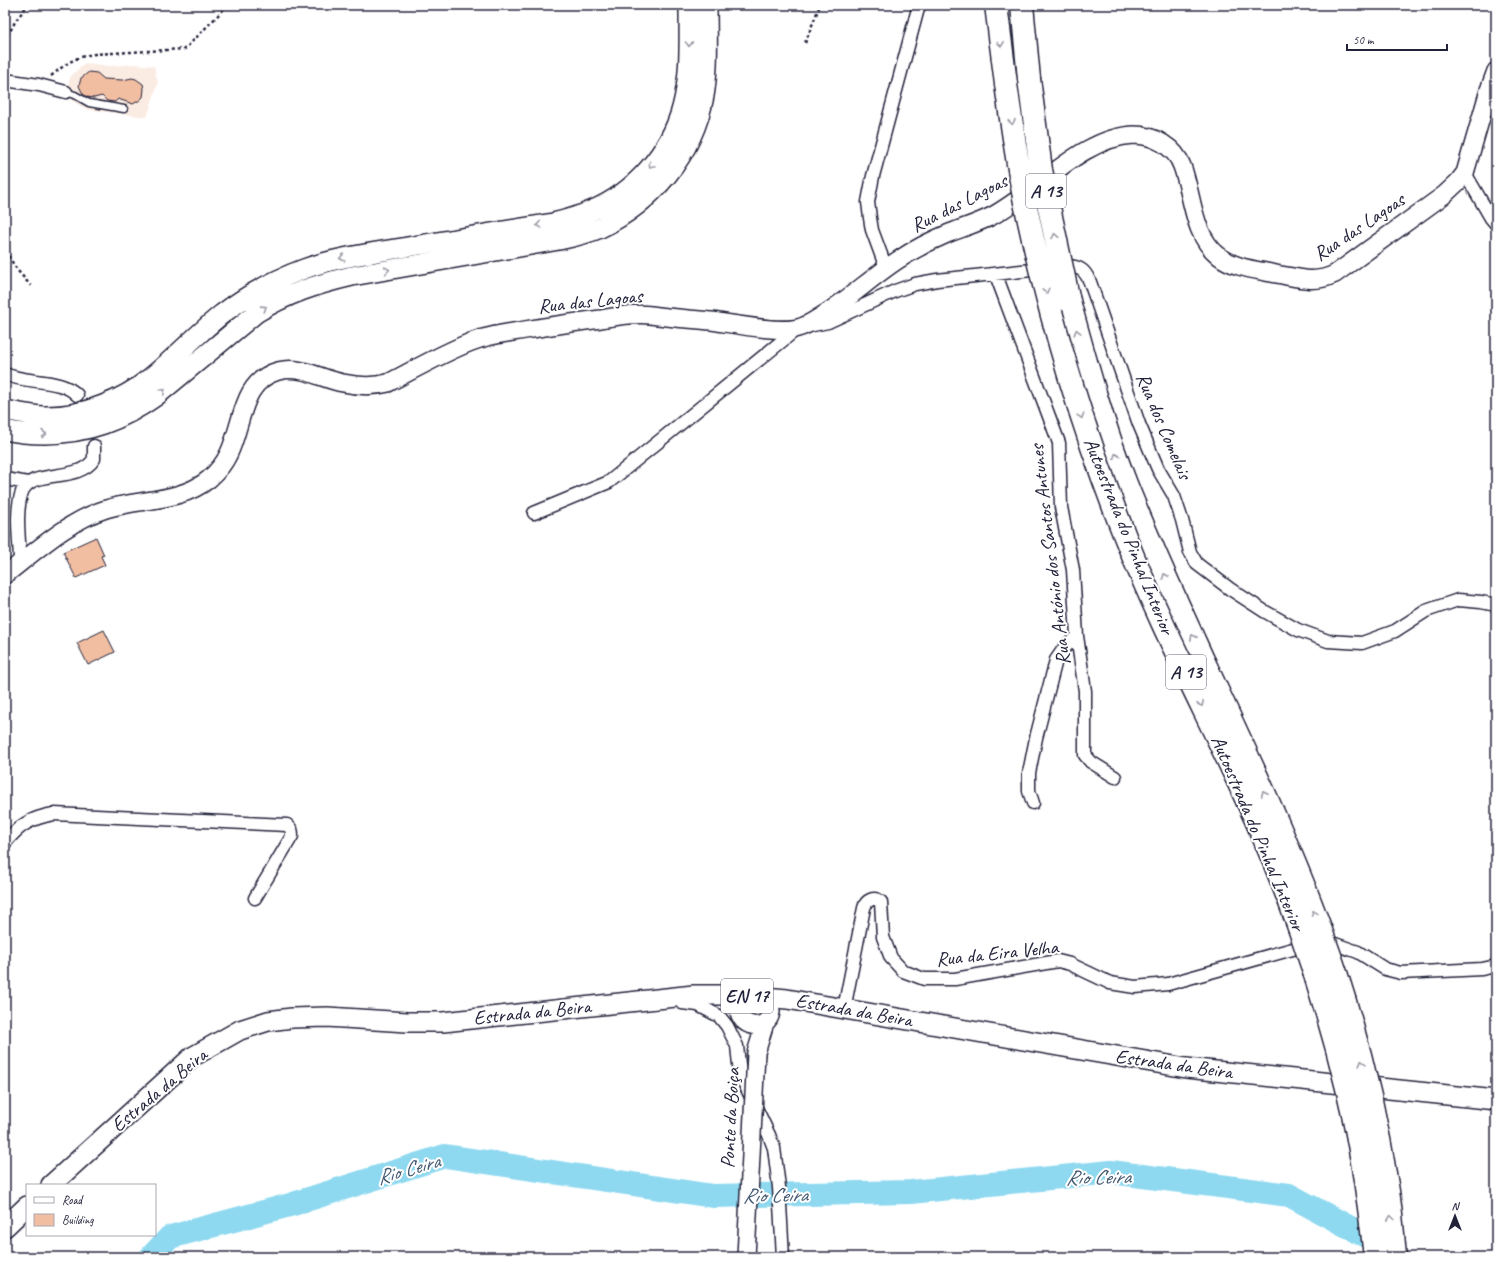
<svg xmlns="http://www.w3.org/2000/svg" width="1501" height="1262" font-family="Caveat,sans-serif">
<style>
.built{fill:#fbece3}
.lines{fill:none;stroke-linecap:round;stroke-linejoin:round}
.river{stroke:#8fd9f0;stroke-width:24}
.building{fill:#f1bea2;stroke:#22223b}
.lane-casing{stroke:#22223b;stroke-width:9}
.street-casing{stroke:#22223b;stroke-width:15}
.secondary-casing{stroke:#22223b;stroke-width:20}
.primary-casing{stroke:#22223b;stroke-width:22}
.highway-casing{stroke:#22223b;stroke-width:25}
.path{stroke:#22223b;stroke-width:2.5;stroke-dasharray:3 3;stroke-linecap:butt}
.lane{stroke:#fff;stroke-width:6}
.street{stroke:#fff;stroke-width:12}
.secondary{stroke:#fff;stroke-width:17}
.primary{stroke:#fff;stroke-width:19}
.highway{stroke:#fff;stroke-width:22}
.secondary-bridge-casing{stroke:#22223b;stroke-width:20;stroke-linecap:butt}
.highway-bridge-casing{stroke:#22223b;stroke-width:25;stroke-linecap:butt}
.secondary-bridge{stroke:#fff;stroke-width:17}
.highway-bridge{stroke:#fff;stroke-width:22}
.oneway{stroke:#9c9ca7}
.labels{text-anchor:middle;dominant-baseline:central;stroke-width:4;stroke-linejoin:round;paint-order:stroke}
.shield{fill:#fff;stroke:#646476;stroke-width:1}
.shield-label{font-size:19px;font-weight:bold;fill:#22223b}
.street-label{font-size:20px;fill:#22223b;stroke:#fff}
.water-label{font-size:21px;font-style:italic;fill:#435971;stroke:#fff}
</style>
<rect width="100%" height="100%" fill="#fff"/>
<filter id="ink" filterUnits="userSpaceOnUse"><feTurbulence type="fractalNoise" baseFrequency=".025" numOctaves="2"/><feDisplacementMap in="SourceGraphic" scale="8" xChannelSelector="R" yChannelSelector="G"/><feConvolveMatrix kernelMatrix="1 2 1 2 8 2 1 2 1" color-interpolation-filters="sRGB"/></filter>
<g filter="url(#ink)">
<path class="built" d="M85,63L111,66L135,64L154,66L158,83L147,117L90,110L82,107L65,96L70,77Z"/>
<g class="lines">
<path class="river" d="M151,1257L170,1237L290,1205L445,1156L713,1196L911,1192L1111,1172L1289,1195L1390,1249"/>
</g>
<path class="building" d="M89,72L97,73L104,79L123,80L132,78L136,79L143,84L144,89L143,97L140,100L133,104L118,99L115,102L107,101L102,96L94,98L87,97L83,94L79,86L81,78Z
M96,537L104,555L101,556L105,565L76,578L63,552Z
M104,630L115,652L88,665L77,643Z"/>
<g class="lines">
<defs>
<path id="lane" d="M66,92L75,95L89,103L124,109"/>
<path id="street" d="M5,80L39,85L66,92
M1465,173L1491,218L1496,224
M886,268L872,230L870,218L868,202L873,176L919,5
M996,275L1059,443L1061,507L1073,570L1077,636L1085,691V755L1091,762L1115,777
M5,374C26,384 62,378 77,395
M5,479L28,483
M534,513L609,482L798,328L828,322L895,291L915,284L937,280L1069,266C1081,267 1085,271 1090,282L1139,424L1158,469L1174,496L1182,520L1190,552L1197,564L1230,589L1264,611L1298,630L1328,641L1362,643L1395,631L1426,611L1458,600L1481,602L1496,605
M20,563C20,542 15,516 21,495C28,466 77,485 94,459V446
M1033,803L1029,791V773L1036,738L1056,660L1065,647L1077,636
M5,843C19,825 31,818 54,814L287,825C292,829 292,831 292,836L255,898
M682,1003L698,1005L719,1016L727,1026L737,1046L740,1074L769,1135L774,1148L779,1187L783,1257
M844,1009L864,908C866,900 874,896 881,902L883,937L891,958L903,971L924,979H955L1058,961L1070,964L1110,983L1135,987L1168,984L1314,943L1335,944L1358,952L1385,969L1401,973L1482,969L1496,966"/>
<path id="secondary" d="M5,575C36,551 68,521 106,509C140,498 180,503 209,479C217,472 225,462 229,453C243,424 241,381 278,371C302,365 321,379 343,383C357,386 373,387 388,383C415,369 443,353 471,342C488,335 507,333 525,330C550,326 576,322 601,319C617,316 634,313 651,315C670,318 691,319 711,321C733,324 778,333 798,328C807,326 815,320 823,315C849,299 872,277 898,260C913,250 930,241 947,234C962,228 978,223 992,216C1037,192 1082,137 1134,135C1154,135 1175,147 1182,166C1193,195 1192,235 1219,256C1234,268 1258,270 1276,274C1299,278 1314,284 1335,274L1444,195L1458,182L1465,173L1489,90L1496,71
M743,995C742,999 740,1004 739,1007C737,1028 768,1033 771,1012C771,1007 769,1002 768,997
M756,1053L765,1023"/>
<path id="primary" d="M5,410C19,413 33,416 47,416C83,416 122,401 150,378C175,358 197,334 222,314C247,295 274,280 304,269C337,257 372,253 407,247C455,239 504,231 553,223C566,220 580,216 593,210C635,192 670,152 682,108C691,74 689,39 689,5
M5,430C18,433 31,434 45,434C88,433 121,421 156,396L256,313C286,294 318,284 352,276L559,240C573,237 587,234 600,228C652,203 693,155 704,96C709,67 707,35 707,5
M51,1185L192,1057L240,1030L268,1021L292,1018L327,1017L407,1022H443L694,995H743L787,999L1186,1068L1496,1100
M5,1227L27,1206"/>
<path id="highway" d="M996,5L1006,84
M1022,5L1029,79
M1069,301C1086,363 1103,425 1126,484C1150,544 1177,603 1204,662"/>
</defs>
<use href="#lane" class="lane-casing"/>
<use href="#street" class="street-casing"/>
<use href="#secondary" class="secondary-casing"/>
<use href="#primary" class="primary-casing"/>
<use href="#highway" class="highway-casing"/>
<path class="path" d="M5,41L16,20L28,5
M805,43L820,5
M51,76C67,63 74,57 95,54L185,49L228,5
M5,251L18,271L31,286"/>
<use href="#lane" class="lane"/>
<use href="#street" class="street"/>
<use href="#secondary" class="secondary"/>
<use href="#primary" class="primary"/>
<use href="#highway" class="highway"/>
<defs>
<path id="secondary-bridge" d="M746,1257L756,1053"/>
<path id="highway-bridge" d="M1029,79L1041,170L1069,301
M1006,84C1012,127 1018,170 1027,212C1051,324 1084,433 1126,539C1167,641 1220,738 1264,838C1299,920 1327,1005 1348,1092C1361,1146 1369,1202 1375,1257
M1204,662C1252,765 1301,868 1337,976C1359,1044 1376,1114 1387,1185C1391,1209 1393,1233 1395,1257"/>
</defs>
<use href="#secondary-bridge" class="secondary-bridge-casing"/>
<use href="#highway-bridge" class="highway-bridge-casing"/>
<use href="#secondary-bridge" class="secondary-bridge"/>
<use href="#highway-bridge" class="highway-bridge"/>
</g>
<defs><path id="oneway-chevron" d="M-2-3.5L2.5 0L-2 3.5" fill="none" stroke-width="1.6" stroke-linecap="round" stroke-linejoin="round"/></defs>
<g class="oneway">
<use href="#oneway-chevron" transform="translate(689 44) rotate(90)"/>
<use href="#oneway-chevron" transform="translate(1001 44) rotate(83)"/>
<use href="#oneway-chevron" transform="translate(1012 122) rotate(81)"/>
<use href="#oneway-chevron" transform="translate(651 165) rotate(130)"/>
<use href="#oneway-chevron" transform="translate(539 225) rotate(171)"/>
<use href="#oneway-chevron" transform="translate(1055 236) rotate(-101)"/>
<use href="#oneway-chevron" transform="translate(342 258) rotate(167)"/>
<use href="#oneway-chevron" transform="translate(387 270) rotate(-10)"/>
<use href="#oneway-chevron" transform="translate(1046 291) rotate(76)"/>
<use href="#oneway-chevron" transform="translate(264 308) rotate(-33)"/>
<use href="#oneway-chevron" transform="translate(1077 332) rotate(-105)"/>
<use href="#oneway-chevron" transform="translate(163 391) rotate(-40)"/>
<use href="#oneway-chevron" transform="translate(1081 416) rotate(73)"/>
<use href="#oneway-chevron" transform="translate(44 434)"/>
<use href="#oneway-chevron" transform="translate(1116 456) rotate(-110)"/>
<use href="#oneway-chevron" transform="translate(1165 576) rotate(-113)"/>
<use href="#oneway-chevron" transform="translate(1193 637) rotate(-115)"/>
<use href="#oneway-chevron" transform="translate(1201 704) rotate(65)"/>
<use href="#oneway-chevron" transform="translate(1264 793) rotate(-115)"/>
<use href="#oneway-chevron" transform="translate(1314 913) rotate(-111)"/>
<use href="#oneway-chevron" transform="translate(1362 1063) rotate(-106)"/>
<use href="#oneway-chevron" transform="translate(1391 1218) rotate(-97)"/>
</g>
</g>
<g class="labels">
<g class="shield">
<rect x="1026" y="174" width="40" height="34" rx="3"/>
<rect x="1166" y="655" width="40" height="34" rx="3"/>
<rect x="721" y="979" width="52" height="34" rx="3"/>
</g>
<g class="shield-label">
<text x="1046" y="191">A 13</text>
<text x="1186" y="672">A 13</text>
<text x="747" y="996">EN 17</text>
</g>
<g class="street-label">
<text transform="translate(959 203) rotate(-27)">Rua das Lagoas</text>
<text transform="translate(1359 227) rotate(-34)">Rua das Lagoas</text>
<text transform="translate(590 301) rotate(-6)">Rua das Lagoas</text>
<text transform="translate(1164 426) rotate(67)">Rua dos Comelais</text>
<text transform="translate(1129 536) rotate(68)">Autoestrada do Pinhal Interior</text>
<text transform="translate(1050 555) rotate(-97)">Rua António dos Santos Antunes</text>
<text transform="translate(1258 833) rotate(67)">Autoestrada do Pinhal Interior</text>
<text transform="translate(997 953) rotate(-6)">Rua da Eira Velha</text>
<text transform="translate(854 1010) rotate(10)">Estrada da Beira</text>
<text transform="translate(532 1012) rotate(-6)">Estrada da Beira</text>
<text transform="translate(1174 1064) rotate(8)">Estrada da Beira</text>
<text transform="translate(159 1090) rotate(-40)">Estrada da Beira</text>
<text transform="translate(730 1118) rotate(-87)">Ponte da Boiça</text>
</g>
<g class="water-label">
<text transform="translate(408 1169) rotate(-16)">Rio Ceira</text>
<text transform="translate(1098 1177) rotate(-1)">Rio Ceira</text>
<text transform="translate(775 1195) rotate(-1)">Rio Ceira</text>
</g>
</g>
<rect width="1501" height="1262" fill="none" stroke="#fff" stroke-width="20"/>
<rect x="10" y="10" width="1481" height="1242" fill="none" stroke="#22223b" stroke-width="1.5" filter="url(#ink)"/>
<rect x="26" y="1184" width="130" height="52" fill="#ffffff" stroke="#a7a7b1"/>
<rect x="34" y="1197" width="20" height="6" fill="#ffffff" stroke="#a7a7b1"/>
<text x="62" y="1204" font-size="12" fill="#22223b">Road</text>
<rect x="34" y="1214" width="20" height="12" fill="#f1bea2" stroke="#a7a7b1"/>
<text x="62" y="1224" font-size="12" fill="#22223b">Building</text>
<g transform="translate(1455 1216)" stroke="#ffffff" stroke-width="3" paint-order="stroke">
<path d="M0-3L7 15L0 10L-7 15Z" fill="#22223b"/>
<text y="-6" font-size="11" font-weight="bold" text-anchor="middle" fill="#22223b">N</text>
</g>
<path d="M1347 44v6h100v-6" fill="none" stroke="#22223b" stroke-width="2"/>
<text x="1353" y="44" font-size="12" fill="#22223b" stroke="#ffffff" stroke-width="3" paint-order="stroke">50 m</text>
</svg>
